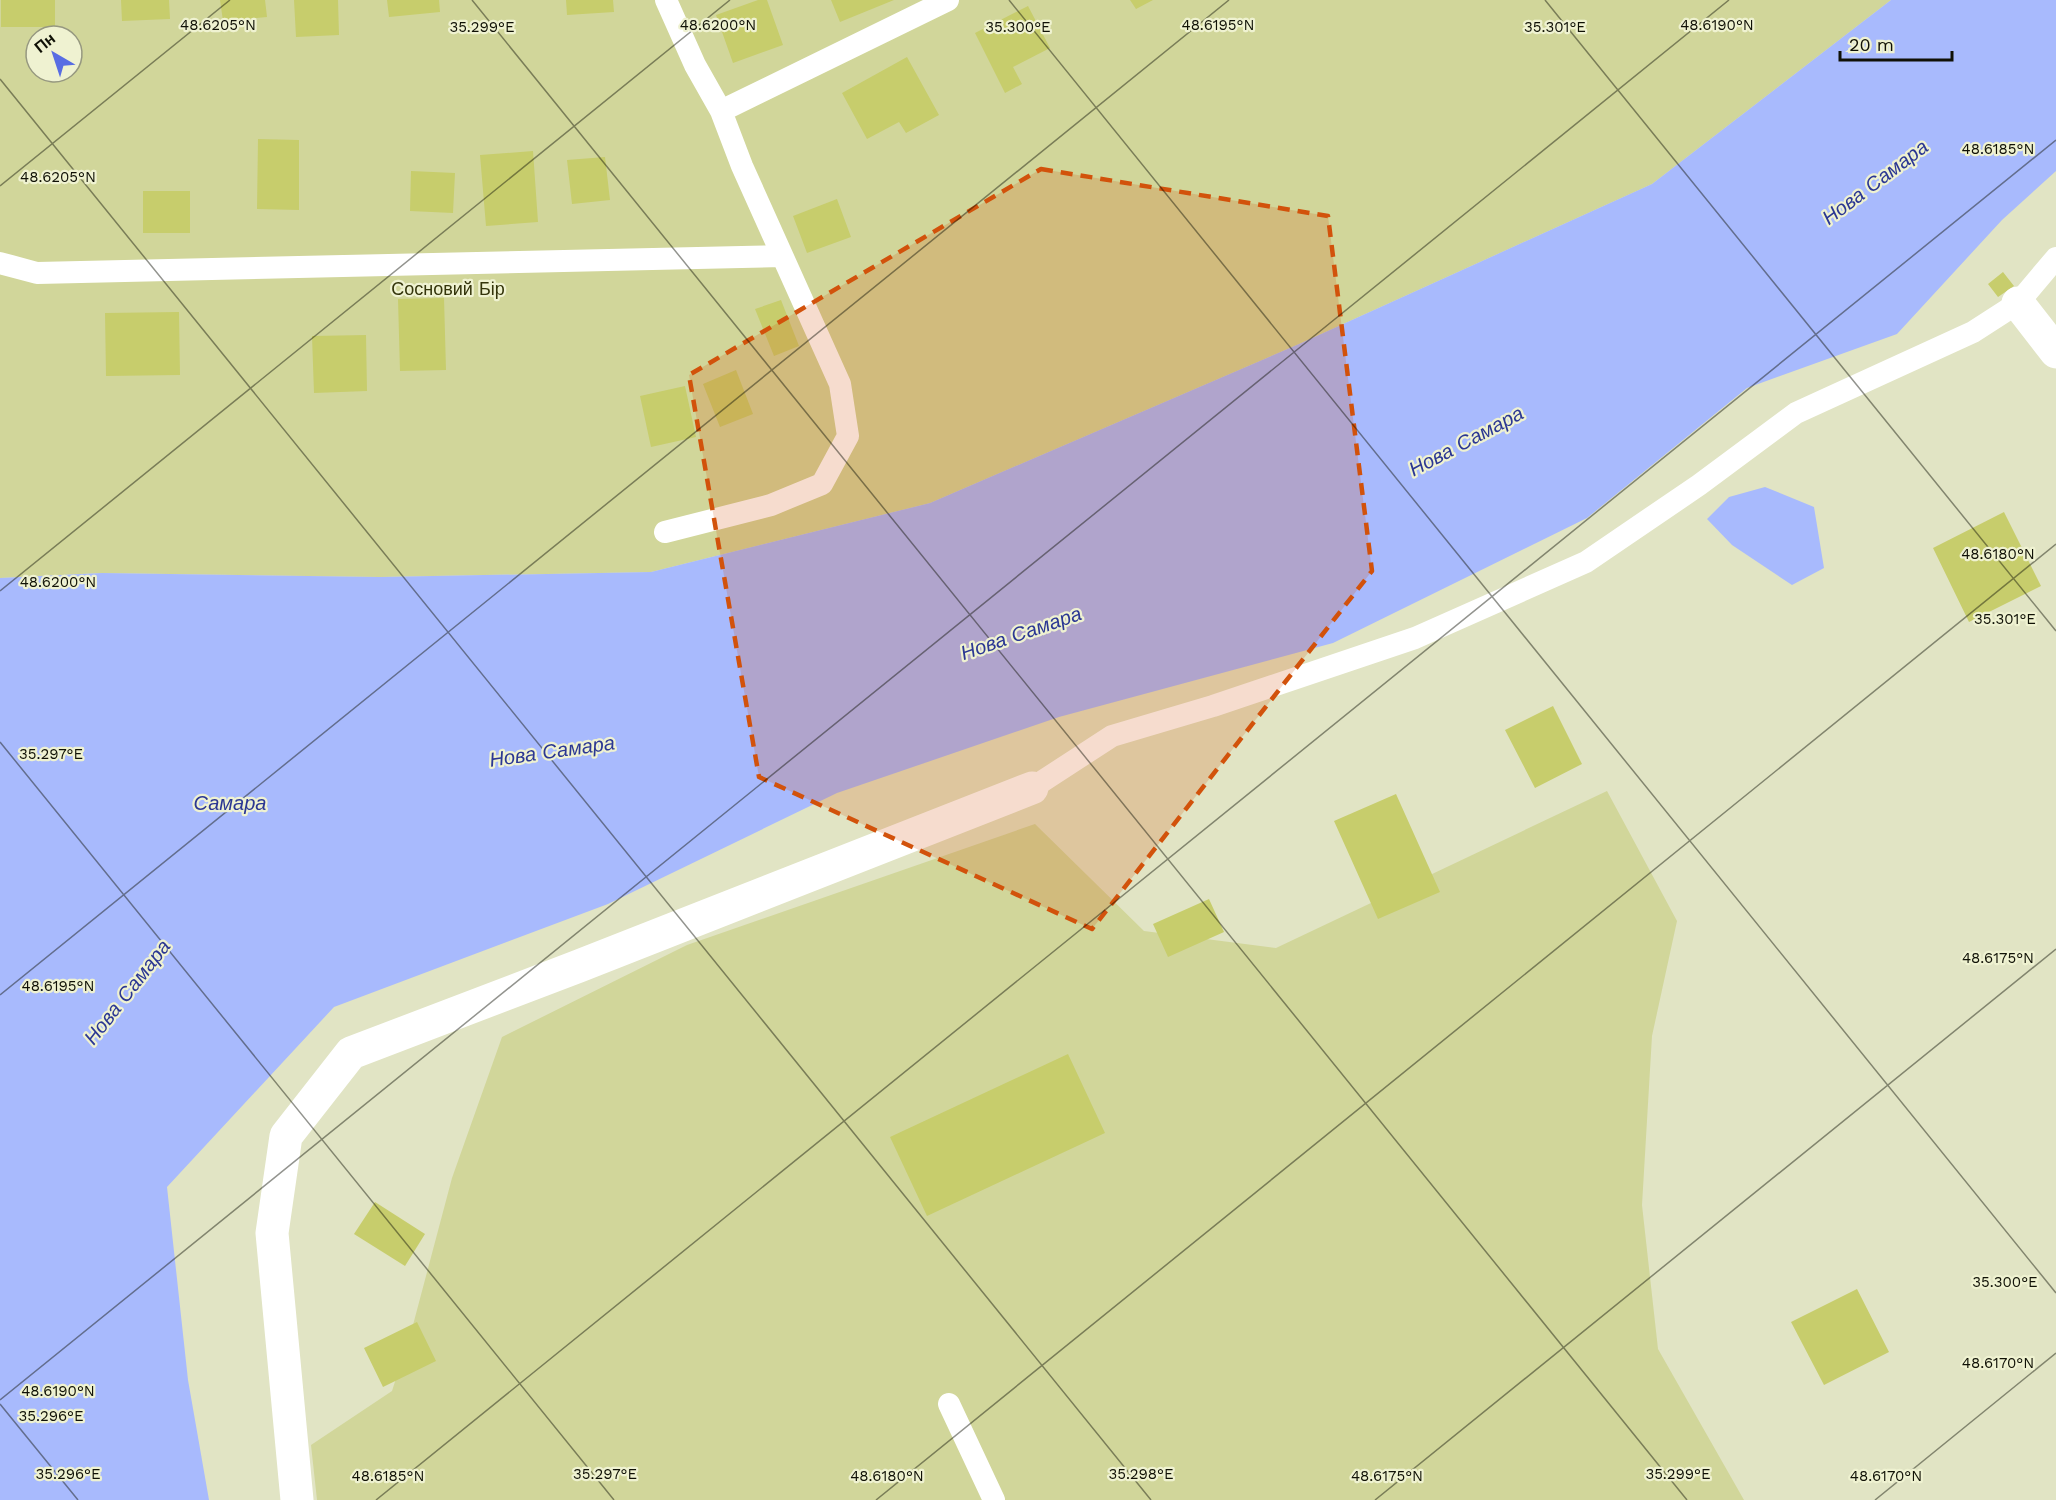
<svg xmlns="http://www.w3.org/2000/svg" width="2056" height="1500" font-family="'Work Sans',sans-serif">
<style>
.green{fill:#d1d69a;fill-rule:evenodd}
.water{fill:#a8bafd}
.building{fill:#c7cd6c}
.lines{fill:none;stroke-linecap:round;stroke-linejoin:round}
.lane{stroke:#fff;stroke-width:22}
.street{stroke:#fff;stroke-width:33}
.marked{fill:#d2520b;fill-opacity:0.2;stroke:#d2520b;stroke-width:4.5;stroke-dasharray:12 8;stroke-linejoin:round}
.ticks{fill:none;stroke:#101106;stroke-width:1.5;stroke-opacity:0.45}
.labels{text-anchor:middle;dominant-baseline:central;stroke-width:4.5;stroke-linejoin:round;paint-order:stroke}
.park-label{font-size:18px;fill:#34350b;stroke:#eff2d1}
.water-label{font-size:20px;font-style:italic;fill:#2b3793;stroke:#eff2d1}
.ticks-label{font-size:15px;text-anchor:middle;fill:#101106;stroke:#eff2d1;stroke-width:4.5;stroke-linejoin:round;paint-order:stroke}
</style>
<rect width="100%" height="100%" fill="#e1e4c4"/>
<path class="green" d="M0,0H1891L1652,184L1299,344L930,503L651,572L380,577L102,573L0,578ZM36,36H72V72H36Z
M1607,791L1677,921L1652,1036L1642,1205L1658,1349L1744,1500H317L311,1445L392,1391L413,1325L452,1178L502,1037L687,945L1035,824L1144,931L1276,948Z"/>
<path class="water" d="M1891,0H2056V171L2002,220L1897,334L1747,388L1587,518L1333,643L1059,717L837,793L608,904L334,1007L167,1187L188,1380L209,1500H0V578L102,573L380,577L651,572L930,503L1299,344L1652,184Z
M1765,487L1814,507L1824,568L1792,585L1732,545L1707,519L1729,497Z"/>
<path class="building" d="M1,0H55V27H1Z
M121,0H169L170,19L122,21Z
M220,0H265L267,17L223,21Z
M294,0H338L339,35L296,37Z
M387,0H439L440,12L389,17Z
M566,0H613L614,12L567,15Z
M758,0H767L783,45L733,63L716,15Z
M831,0H894L840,22Z
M1130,0H1153L1136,9Z
M1028,6L1050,48L1013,67L1022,84L1005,93L975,33Z
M907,57L939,115L906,133L899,122L867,139L842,93Z
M258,139L299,140V210L257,209Z
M533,151L538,222L486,226L480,155Z
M605,157L610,200L572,204L567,160Z
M411,171L455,173L453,213L410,211Z
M143,191H190V233H143Z
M837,199L851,237L807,253L793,216Z
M2003,272L2014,286L1998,297L1988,284Z
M444,298L446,370L400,371L398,299Z
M781,300L799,346L774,356L755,309Z
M179,312L180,375L106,376L105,313Z
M366,335L367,391L314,393L312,336Z
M736,370L753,414L720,427L703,384Z
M685,386L696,437L651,447L640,396Z
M2004,512L2041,586L1969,622L1933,548Z
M1553,706L1582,764L1535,788L1505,730Z
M1396,794L1440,892L1378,919L1334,821Z
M1209,899L1224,932L1168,957L1153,924Z
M1068,1054L1105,1133L927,1216L890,1137Z
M375,1202L425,1234L405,1266L354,1234Z
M1857,1289L1889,1352L1824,1385L1791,1322Z
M417,1322L436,1361L383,1387L364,1348Z"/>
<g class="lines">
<path class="lane" d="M721,111L948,0
M0,263L37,273L782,256
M665,532L771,505L822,484L848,436L840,384L742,166L721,111L695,65L666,0
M1032,788L1112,736L1213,706L1415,638L1586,562L1699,485L1796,413L1973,332L2018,303L2056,258
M949,1404L994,1500"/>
<path class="street" d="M2018,303L2056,352
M297,1500L272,1233L286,1136L351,1053L579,966L1032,788"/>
</g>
<path class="marked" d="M1041,169L1328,216L1372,571L1092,929L759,777L689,375Z"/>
<path class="ticks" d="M472,0L1687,1500M1009,0L2056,1293M1545,0L2056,631M0,79L1151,1500M0,186L230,0M0,591L730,0M0,742L614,1500M0,995L1229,0M0,1400L1729,0M0,1404L78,1500M376,1500L2056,140M876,1500L2056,544M1375,1500L2056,949M1875,1500L2056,1353"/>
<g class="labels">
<g class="park-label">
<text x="448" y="288">Сосновий Бір</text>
</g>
<g class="water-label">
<text transform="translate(1875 182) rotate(-37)">Нова Самара</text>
<text transform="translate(1466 441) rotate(-28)">Нова Самара</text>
<text transform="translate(1021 633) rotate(-19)">Нова Самара</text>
<text transform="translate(552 751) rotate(-8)">Нова Самара</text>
<text x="230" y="803">Самара</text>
<text transform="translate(127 992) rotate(-52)">Нова Самара</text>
</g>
</g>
<g class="ticks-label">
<text x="218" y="30">48.6205°N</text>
<text x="718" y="30">48.6200°N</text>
<text x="1218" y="30">48.6195°N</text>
<text x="1717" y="30">48.6190°N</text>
<text x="482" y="32">35.299°E</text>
<text x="1018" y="32">35.300°E</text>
<text x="1555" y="32">35.301°E</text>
<text x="1998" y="154">48.6185°N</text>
<text x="58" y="182">48.6205°N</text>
<text x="1998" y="559">48.6180°N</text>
<text x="58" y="587">48.6200°N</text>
<text x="2005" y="624">35.301°E</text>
<text x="51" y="759">35.297°E</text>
<text x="1998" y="963">48.6175°N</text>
<text x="58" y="991">48.6195°N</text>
<text x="2005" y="1287">35.300°E</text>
<text x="1998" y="1368">48.6170°N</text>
<text x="58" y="1396">48.6190°N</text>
<text x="51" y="1421">35.296°E</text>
<text x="68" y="1479">35.296°E</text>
<text x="605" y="1479">35.297°E</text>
<text x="1141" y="1479">35.298°E</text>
<text x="1678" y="1479">35.299°E</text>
<text x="388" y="1481">48.6185°N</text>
<text x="887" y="1481">48.6180°N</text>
<text x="1387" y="1481">48.6175°N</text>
<text x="1886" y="1481">48.6170°N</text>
</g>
<g transform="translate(54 54) rotate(321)"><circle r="28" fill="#eff2d1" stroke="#969880" stroke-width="1.5"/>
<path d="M0-4.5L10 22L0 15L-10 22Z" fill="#586de3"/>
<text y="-9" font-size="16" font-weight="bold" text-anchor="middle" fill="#101106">Пн</text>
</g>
<path d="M1840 51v9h112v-9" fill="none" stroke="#101106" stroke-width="3"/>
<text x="1849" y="51" font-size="18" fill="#101106" stroke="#eff2d1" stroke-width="4.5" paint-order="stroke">20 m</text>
</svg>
